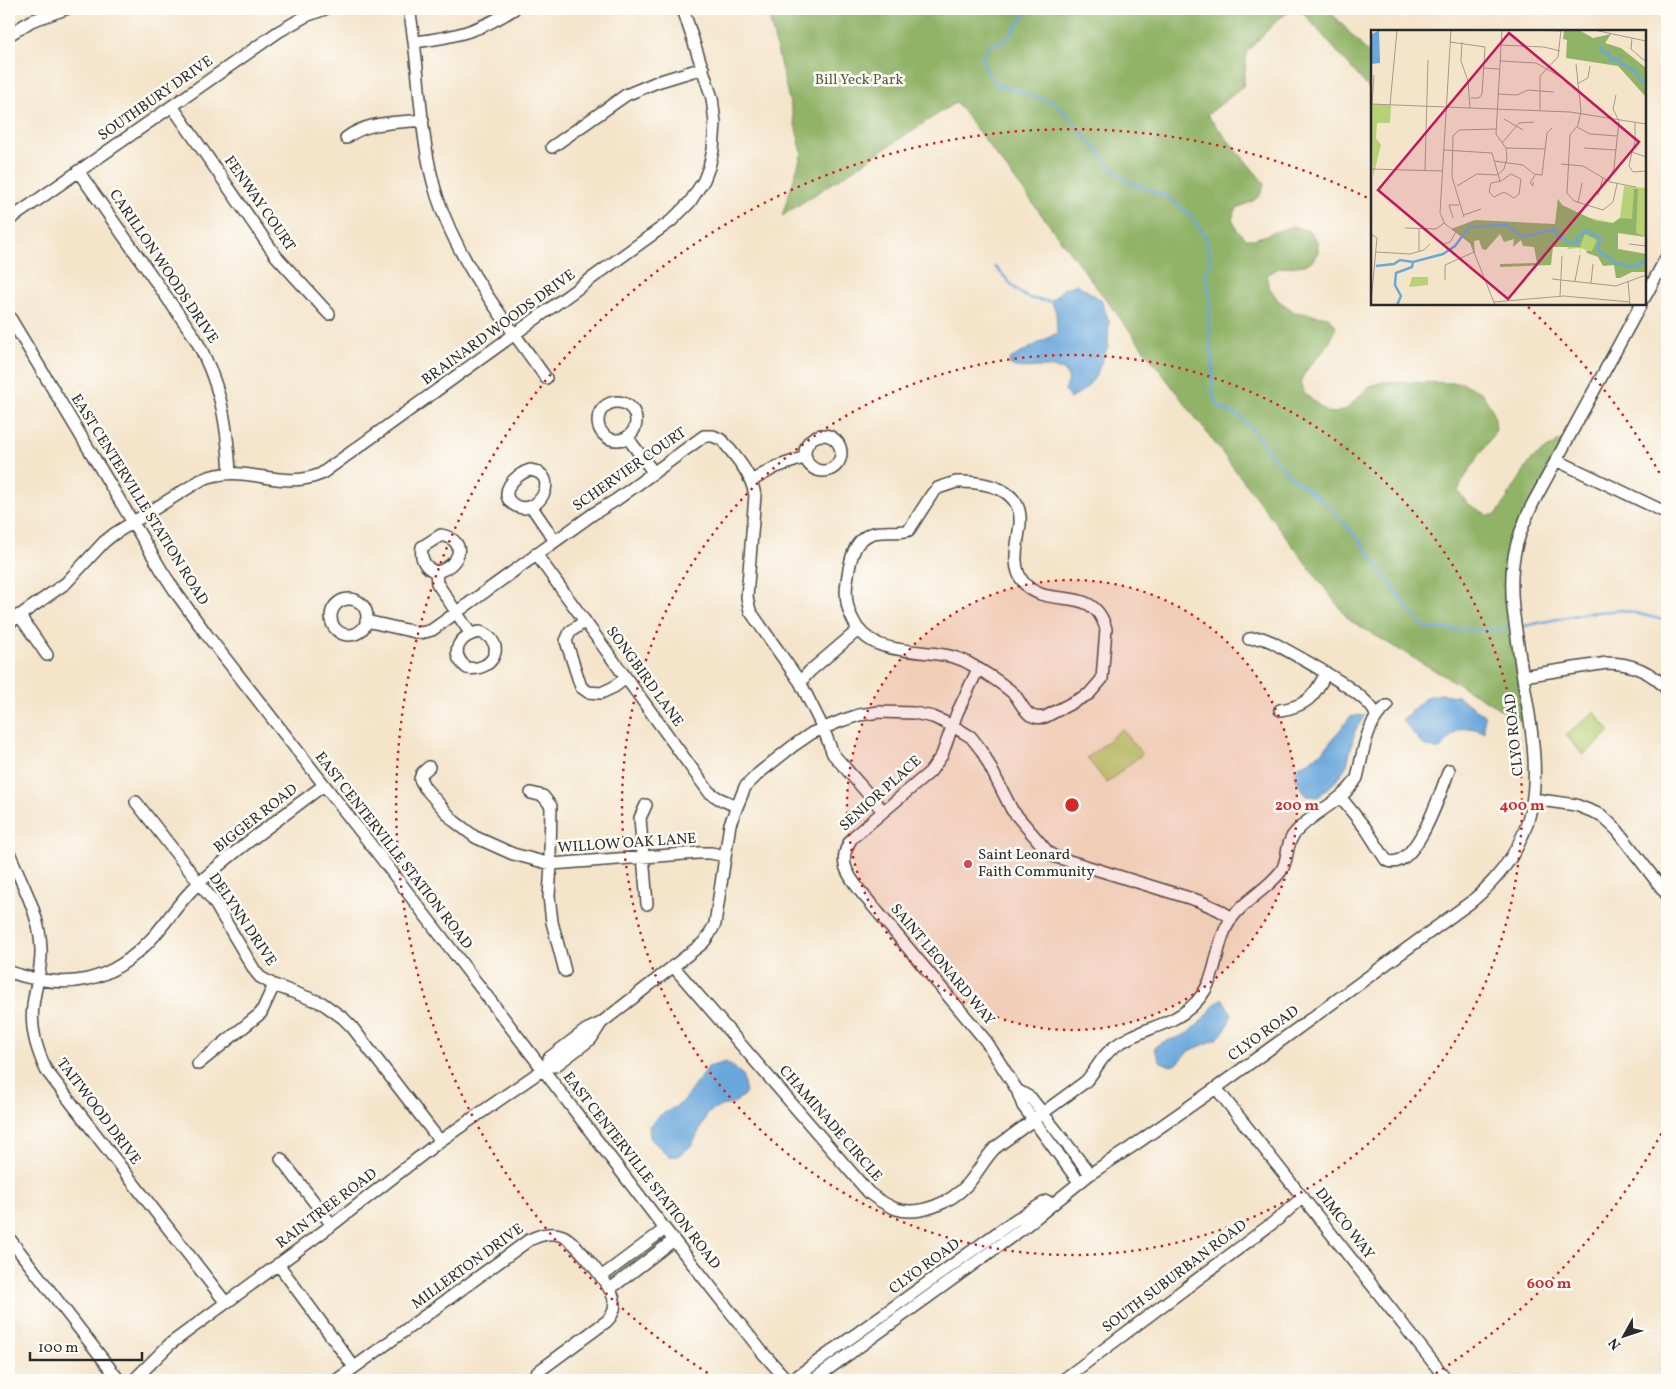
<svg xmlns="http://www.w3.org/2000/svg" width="1676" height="1389" font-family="Vollkorn,serif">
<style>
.green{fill:#b7d177;stroke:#717e51}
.forest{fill:#91b368;stroke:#5e6f4a}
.water{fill:#6aa7dc;stroke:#4a6984}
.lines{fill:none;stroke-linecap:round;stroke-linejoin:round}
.stream{stroke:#6aa7dc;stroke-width:2.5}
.minor-casing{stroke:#494743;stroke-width:14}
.minor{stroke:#fff;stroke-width:11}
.ring{fill:none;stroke:#d62828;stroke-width:2.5;stroke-dasharray:2.5 5}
.poi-dot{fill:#d1495b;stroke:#fdfcf7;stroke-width:2}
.labels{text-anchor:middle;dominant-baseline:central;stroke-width:5;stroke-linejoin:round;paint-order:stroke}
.park-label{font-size:15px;fill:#555d42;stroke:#fdfcf7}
.street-label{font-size:15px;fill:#2b2b2b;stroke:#fdfcf7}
.poi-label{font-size:15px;fill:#2b2b2b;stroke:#fdfcf7;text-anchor:start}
.inset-river{fill:none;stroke:#6aa7dc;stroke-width:2.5}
.inset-road{fill:none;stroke:#a49a8a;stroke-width:1}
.view{fill:#c2185b;fill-opacity:0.15;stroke:#c2185b;stroke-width:2.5}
.inset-edge{fill:none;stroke:#2b2b2b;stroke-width:2.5}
.centre{fill:#d62828;stroke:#fdfcf7;stroke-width:2.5}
.ring-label{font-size:15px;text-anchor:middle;font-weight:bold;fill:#d62828;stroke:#fdfcf7;stroke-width:5;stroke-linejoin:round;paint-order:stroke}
</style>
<rect width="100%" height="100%" fill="#fdfcf7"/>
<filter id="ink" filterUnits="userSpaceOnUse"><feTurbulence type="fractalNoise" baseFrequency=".02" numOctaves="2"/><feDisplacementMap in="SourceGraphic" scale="10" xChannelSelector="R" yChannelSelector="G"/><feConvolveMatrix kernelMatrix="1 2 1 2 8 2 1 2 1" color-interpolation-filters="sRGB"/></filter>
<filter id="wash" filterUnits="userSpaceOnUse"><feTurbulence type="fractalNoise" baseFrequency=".0096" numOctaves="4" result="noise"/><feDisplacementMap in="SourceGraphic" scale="20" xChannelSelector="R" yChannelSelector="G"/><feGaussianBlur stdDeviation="1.12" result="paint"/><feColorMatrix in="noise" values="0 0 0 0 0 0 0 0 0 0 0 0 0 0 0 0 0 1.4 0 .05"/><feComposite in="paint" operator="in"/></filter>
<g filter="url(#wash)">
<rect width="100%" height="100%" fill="#f4e4ca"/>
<path class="green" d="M1594,712L1610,732L1583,755L1566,735Z
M1122,729L1142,754L1107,783L1087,758Z"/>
<path class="forest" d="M767,9H1294L1277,20L1247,52L1243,87L1207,115L1264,183C1263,199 1251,202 1237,208L1232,219L1237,230L1246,239H1254L1293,226L1309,231L1318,242V252L1313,260L1305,265L1279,268L1267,275L1268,286L1279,301L1295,312L1328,317L1336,325C1330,355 1308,359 1300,383L1305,394L1327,412L1336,413L1346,409L1370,386L1383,382L1462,383L1482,393L1494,413L1496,430L1463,480L1458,491L1467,503L1489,516L1497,514L1532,459L1571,433L1533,503L1511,570L1531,727L1349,620L956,102L782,216L802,153Z
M1300,9H1328L1372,57V92Z"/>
<path class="water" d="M1077,284L1101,300L1109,321L1108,346L1096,376L1085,389L1070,399L1065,390L1069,380L1064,370C1055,368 1047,367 1039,367C1028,367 1018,370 1009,364L1010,359L1057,333L1056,312L1051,301L1063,289Z
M1441,694L1457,696L1484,715V732C1455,721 1457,734 1439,750L1423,745L1402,720L1426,697Z
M1365,714L1355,731L1347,765L1335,782L1318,797L1306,796L1295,777L1298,766L1307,763L1324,750L1350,717Z
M1222,998L1232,1014L1225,1031L1217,1039L1189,1051L1177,1064L1171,1066L1161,1062L1154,1048C1163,1039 1178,1040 1189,1032C1203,1022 1210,1008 1222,998Z
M726,1062L742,1074L746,1093L733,1104L721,1106L708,1113L692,1145L679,1156H668L650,1138L649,1126L659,1116L682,1103L708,1067Z"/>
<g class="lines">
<path class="stream" d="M1029,9L1006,40L988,46L983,55L985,71L998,85L1055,103L1067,114L1113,169L1127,181L1168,197L1190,215L1206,237L1211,262L1205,275L1210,294L1209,329L1213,370L1212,392L1219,407L1241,417L1289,475L1329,506L1363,545L1410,611L1426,629L1502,630L1511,628
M995,267C1005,275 1017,295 1030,298C1037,301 1046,300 1053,302
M1519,627L1587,613L1623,610L1667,621"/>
</g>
</g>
<g filter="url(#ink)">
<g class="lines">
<defs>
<path id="minor" d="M409,9C421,71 418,136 437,196C459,265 505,320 546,378
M9,35L31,21L66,9
M415,42C455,37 480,31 514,9
M172,106L276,256L329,314
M346,138C367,121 397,123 423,120
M552,147L626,95L657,82L703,68
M78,171L194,336C220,382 227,420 230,473
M9,220L278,32L306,16L325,9
M1645,297L1667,256
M9,316L162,571L177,594L207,635L382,859L665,1229L762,1352L787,1380
M598 421a19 19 0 1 1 38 0a19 19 0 1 1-38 0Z
M805 453a18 18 0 1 1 36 0a18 18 0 1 1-36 0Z
M627,437L654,473
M1556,460L1667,513
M530,470C562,474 539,517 516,506C495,495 515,474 530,470Z
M751,481L776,467L806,457
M956,482C984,481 1023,488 1020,524C1018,544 1010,566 1024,583C1048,611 1093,582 1106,629L1102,679L1089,694L1045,717C1039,718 1036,718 1030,715C1023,710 1020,701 1014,694C1003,684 983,671 970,664C934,642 872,665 852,618C846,606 845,594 847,581C850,559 854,532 883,532C892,531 900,533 909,530L932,494L938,488Z
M531,506L555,541
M441,535C470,541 459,567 436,572C425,568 420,559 422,547Z
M536,554L709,792L718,798L736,806
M436,572L437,583L470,633
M331 617a18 18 0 1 1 36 0a18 18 0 1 1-36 0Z
M19,615L47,655
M366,621L415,632L421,633L432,630L593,514L616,500L704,436H713L722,440C736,457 751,473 755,495L747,597L750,611L800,682L823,728L833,754L883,811
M585,621L570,632L566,641L581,687L588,692L601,693L614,687L626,678
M9,623L66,583L104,542L114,534L201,480C244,461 279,492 321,474L671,221L690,202L704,180L709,167L713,150L715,123L712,98L683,9
M480,632C509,643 492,673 467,668C448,653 459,635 480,632Z
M1249,639L1262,638L1272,642C1291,653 1375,696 1376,717
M978,669L957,713L942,755L930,772L852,838C837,860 846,873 861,892L986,1041L1017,1090L1023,1106L1079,1182
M1523,676L1607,663C1631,663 1653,672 1667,690
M800,682L810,671L858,630
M1280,710C1307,706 1314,697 1326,673
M429,767L422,773L420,779L425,788L454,821L475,837L513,854L551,864L698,853H711L725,856
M531,793L543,796L551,806L550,855L551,864L549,896L552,922L565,971
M1341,798L1366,829L1386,860C1415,875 1442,788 1449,770
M1533,799L1576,805L1601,815L1617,830L1667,895
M136,802L214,902L255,971L260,977L274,985L322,1003L343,1018L352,1027L440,1141
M646,805L640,818L647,904
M10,855C23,886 40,915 41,949C42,969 35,987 33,1006C30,1029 37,1050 46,1070L226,1303
M673,966L869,1193C877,1199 886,1205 896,1209C920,1216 950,1203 967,1185C977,1174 984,1159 995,1148L1085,1082C1096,1071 1101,1056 1114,1047C1137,1029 1169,1027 1191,1007C1221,981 1212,947 1231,919C1244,900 1267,890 1281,871C1289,860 1285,843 1295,833C1313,811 1342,803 1357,778C1363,754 1366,721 1387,706
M9,972C68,991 111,984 154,936C169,919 181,899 198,884C237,848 282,817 324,785
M198,1064L261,1013L274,985
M548,1066L549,1058L586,1030L601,1023L703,943L709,935L715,924L730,824L745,787L759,773L793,746L812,733L841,721L859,715L879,712L914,713L933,717L953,726L971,737L982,751L1012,810L1047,851L1053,856L1199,901L1219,910L1232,918
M1216,1088L1447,1380
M1017,1090L1031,1098L1090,1174
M281,1159L332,1225
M9,1238L119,1380
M278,1264L354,1367
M601,1277L665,1229
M610,1289L674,1240
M134,1380L170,1344L332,1225L440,1141L548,1066H555L591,1039L601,1023
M337,1380L529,1240C540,1235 551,1231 563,1236C575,1241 612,1287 614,1300C616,1308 613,1315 607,1321L539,1371L530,1380
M792,1380L1015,1220L1047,1201
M813,1380L1022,1229L1090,1174L1130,1148L1216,1088L1471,902C1543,841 1541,781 1526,696C1521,667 1517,638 1513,609C1509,566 1514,542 1533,503L1641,304
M1063,1380L1278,1219L1303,1197"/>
</defs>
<use href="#minor" class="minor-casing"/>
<use href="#minor" class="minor"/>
</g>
</g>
<circle cx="1072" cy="805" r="225" fill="#d62828" fill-opacity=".12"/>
<g class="ring">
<circle cx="1072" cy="805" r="225"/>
<circle cx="1072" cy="805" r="450"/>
<path d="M1665 1127A675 675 0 0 1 1430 1377M714 1377A675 675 0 0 1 1368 198M1528 307A675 675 0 0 1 1665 483"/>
</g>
<circle class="poi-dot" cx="968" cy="864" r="5"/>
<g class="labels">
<g class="park-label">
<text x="859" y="80">Bill Yeck Park</text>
</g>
<g class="street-label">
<text transform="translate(156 99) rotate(-35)">SOUTHBURY DRIVE</text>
<text transform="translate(259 204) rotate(55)">FENWAY COURT</text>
<text transform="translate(163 267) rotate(56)">CARILLON WOODS DRIVE</text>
<text transform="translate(499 328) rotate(-36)">BRAINARD WOODS DRIVE</text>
<text transform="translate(630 470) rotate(-35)">SCHERVIER COURT</text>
<text transform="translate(139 500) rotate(58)">EAST CENTERVILLE STATION ROAD</text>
<text transform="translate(644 677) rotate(54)">SONGBIRD LANE</text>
<text transform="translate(1515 735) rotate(-96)">CLYO ROAD</text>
<text transform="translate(881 794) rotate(-42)">SENIOR PLACE</text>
<text transform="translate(256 819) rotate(-38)">BIGGER ROAD</text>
<text transform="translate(627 844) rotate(-4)">WILLOW OAK LANE</text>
<text transform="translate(393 851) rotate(52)">EAST CENTERVILLE STATION ROAD</text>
<text transform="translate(242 920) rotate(56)">DELYNN DRIVE</text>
<text transform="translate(942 965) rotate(50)">SAINT LEONARD WAY</text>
<text transform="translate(1264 1034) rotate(-36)">CLYO ROAD</text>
<text transform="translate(98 1112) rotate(53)">TAITWOOD DRIVE</text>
<text transform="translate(830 1124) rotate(49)">CHAMINADE CIRCLE</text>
<text transform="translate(641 1171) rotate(52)">EAST CENTERVILLE STATION ROAD</text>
<text transform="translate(327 1209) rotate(-37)">RAIN TREE ROAD</text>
<text transform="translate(1344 1224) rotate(52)">DIMCO WAY</text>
<text transform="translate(468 1267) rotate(-36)">MILLERTON DRIVE</text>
<text transform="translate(925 1267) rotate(-36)">CLYO ROAD</text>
<text transform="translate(1175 1277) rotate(-37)">SOUTH SUBURBAN ROAD</text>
</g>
<g class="poi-label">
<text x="978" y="855">Saint Leonard<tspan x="978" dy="17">Faith Community</tspan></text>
</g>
</g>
<g transform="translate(1371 30)">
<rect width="275" height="275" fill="#f4e4ca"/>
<path d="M0,74L20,75L19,93H6L5,108L10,115L2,147ZM253,156L275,158V207L247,203V219L275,224L244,232L210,218L209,224V218L196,219L193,225L197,217H182L187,169L191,175L211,186L242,193L249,188ZM41,247H57V255L38,257Z" fill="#b7d177"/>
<path d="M193,0H208L222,8L240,4L234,13L250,18L275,38V67L247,36L195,28L196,10L192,9ZM263,159H267L265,203L275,207L247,203V219L275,224V242H261L249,248H245L243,235L232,236L227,227L216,223L215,221H221L226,210L214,204L209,217H182L180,235L129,237V234L166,233L163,217L152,216L150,210L142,217L143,209L133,212L129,204L115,220L111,219L108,210L103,211L104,225L100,214L80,199L104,190L184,194L187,169L191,175L225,191L242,193L249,188L261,189Z" fill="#91b368"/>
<path d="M8,0L9,33L0,34V5Z" fill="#6aa7dc"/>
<path class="inset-river" d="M229,16L233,23H238L239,30L248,29L250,34L265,41L270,51H275M5,236L23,234L29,230L42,232L72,224L84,216L98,197L135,195L152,207L184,199L187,209L192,208L199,213H207L206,208L215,201L229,208L227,220L244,233L261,237L275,231M26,275L30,266L24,255L25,243L41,237L42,232"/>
<path class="inset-road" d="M80,0L69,183L74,194L99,212L124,275M163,0L190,1M223,0L275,11M261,8L260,19L275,32M79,12L114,17L111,64L108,68H100M91,12L90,31L97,51L99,78M128,15L173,17L189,21M129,31L165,33L188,46M205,34L210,81L207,95L199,105L196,163L203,171L232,180L242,172L246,154M113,38L128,39M206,54L217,48L219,36M127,64L146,65L157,60L183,62M0,74L199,82L275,94M1,74L3,45M19,75L26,0M169,81V46L187,27L190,0M133,89L152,100M206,97L219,104L246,106M131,113L148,93L163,92M135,118L174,119M213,118L245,120M73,120L121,123L129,151M261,122L264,112V92M275,127L261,122L258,136L262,142L275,141M123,131L152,135L163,144L171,145L176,103L181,98M190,134L212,136L239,152L265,157M0,139L71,141M54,140L57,30M140,144L150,149L148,164L143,168L133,162L123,167L118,162L120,153L130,151ZM126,145L133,139L136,128L135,118L125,104L131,0M238,151L243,138L248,91L242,79L245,65M162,152V156L159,153L164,145M86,156L106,144L126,145M227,165L232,148M207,173L211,153M93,185L110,179M93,187L81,147L82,106L88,100L125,99M82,188L78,175H88M34,198L65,199L73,193M0,204L6,208L0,272M73,214L79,212L85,202M258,214L275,216M48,221V198M5,222L39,224L53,220L59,214M181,249L245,256L275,245M74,250V235L103,222M204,251L209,225M257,251L259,275M220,253L222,234M189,266L191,226M123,272L193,266L259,272"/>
<path class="view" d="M138,3L268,112L137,269L7,160Z"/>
<rect width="275" height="275" class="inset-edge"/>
</g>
<circle cx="1072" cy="805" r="8" class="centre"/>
<g class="ring-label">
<text x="1297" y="810">200 m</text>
<text x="1522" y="810">400 m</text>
<text x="1549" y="1288">600 m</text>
</g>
<rect width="1676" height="1389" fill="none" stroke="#fdfcf7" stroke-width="30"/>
<g transform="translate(1624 1336) rotate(230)" stroke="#fdfcf7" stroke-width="4" paint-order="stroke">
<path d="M0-4L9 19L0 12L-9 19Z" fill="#2b2b2b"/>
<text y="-8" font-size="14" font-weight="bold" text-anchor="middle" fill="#2b2b2b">N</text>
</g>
<path d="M30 1352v8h112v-8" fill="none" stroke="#2b2b2b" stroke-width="2.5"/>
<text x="38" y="1352" font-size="15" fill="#2b2b2b" stroke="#fdfcf7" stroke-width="4" paint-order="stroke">100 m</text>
</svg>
